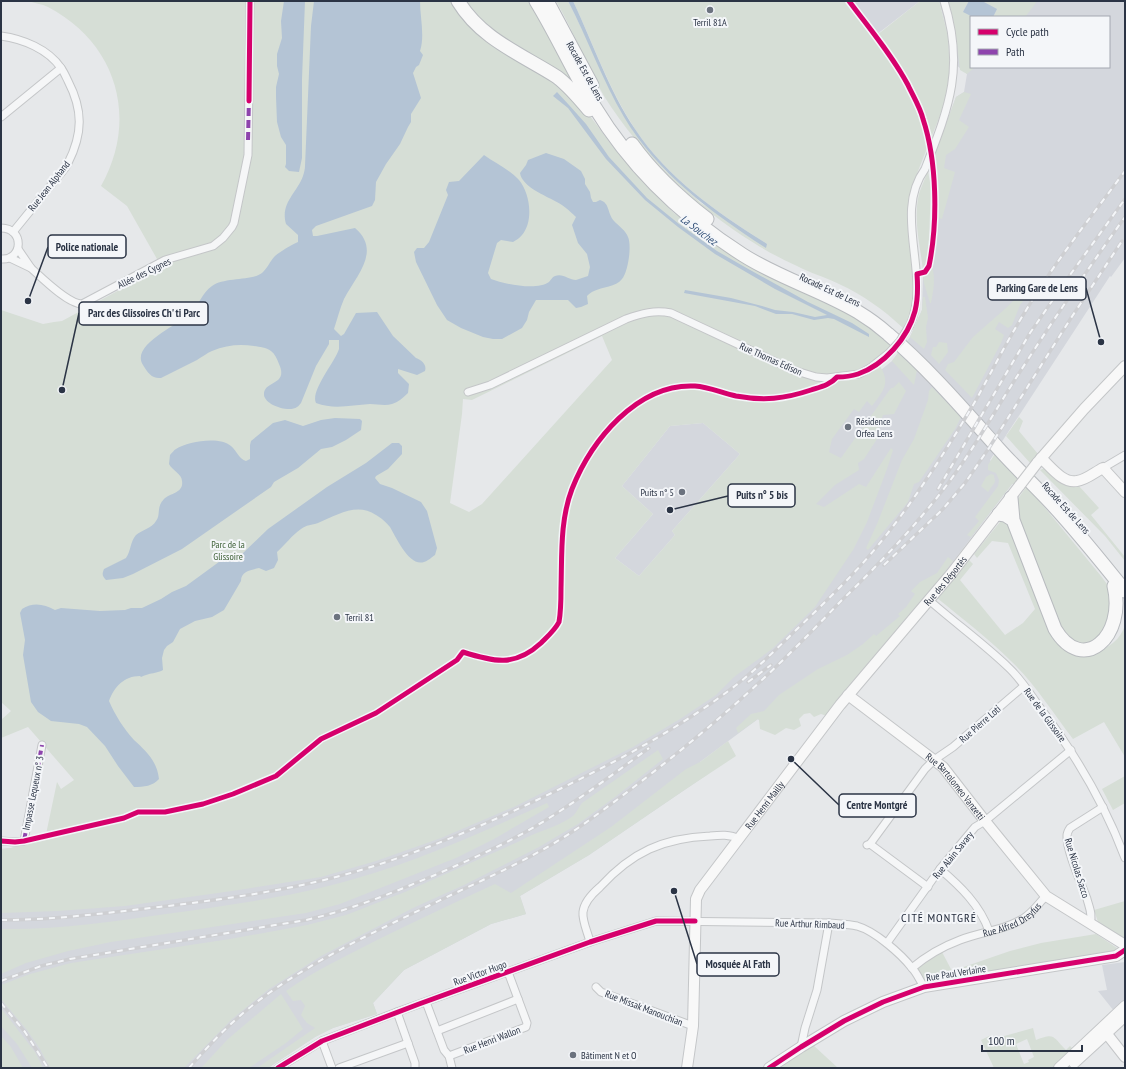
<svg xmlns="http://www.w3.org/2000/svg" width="1126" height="1069" font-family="'PT Sans Narrow',sans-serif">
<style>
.built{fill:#d4d7dd;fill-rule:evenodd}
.green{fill:#d6ded6;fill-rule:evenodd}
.water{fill:#b4c4d5}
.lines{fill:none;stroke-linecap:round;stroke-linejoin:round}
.street-casing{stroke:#c4c6c8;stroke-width:9}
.secondary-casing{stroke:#c4c6c8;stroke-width:12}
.highway-casing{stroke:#b8bbbf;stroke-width:15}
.street{stroke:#f5f6f7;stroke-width:7}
.secondary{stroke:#f8f8f8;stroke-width:10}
.highway{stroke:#f8f8f8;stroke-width:13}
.rail-casing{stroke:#cecfd2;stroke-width:3.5}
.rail{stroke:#f4f6f9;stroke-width:2;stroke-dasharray:6;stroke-linecap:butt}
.street-bridge-casing{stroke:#c4c6c8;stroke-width:9;stroke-linecap:butt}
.secondary-bridge-casing{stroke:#c4c6c8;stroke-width:12;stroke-linecap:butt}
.street-bridge{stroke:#f5f6f7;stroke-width:7}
.secondary-bridge{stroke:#f8f8f8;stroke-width:10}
.quiet{stroke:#8e44ad;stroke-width:4;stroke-dasharray:8 4;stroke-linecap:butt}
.cycleway-casing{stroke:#f4f6f9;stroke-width:8}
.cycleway{stroke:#d6006c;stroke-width:5}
.poi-dot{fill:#6c737f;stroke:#f4f6f9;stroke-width:1.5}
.labels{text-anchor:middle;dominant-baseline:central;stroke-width:4;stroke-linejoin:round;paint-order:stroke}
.poi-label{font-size:10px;fill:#2b3445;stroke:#f4f6f9;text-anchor:start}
.street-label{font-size:10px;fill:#2b3445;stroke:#f4f6f9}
.park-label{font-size:10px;fill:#3f6138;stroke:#f4f6f9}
.water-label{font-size:11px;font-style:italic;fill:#34527a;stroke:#f4f6f9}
.quarter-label{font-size:12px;letter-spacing:1px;fill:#1d2536;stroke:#f4f6f9}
.leader{fill:none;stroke:#2b3445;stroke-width:1.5}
.callout-dot{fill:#2b3445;stroke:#f4f6f9;stroke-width:1.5}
.callout{fill:#f4f6f9;stroke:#2b3445;stroke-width:1.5}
.callout-label{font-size:11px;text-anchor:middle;font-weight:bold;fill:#2b3445}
</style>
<rect width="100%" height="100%" fill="#e6e8ea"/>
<path class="built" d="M853,1H920L876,35Z
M939,1H1125V258L1111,277L1110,276L990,460L1012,484L939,580L847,690L759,720L758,719L700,762L708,774L589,855L520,896L526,914L491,924L404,970L373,1003L377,1014L333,1028L315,1037L268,1068H1V849L11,848L45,839L544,671L840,403L892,361L910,337L922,310L923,276L928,273L932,268L937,217V187L935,154L956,97L964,92L967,74L949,59L948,36ZM971,17H1109V67H971Z
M703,423L740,454L672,531L675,535L639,576L615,558L653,514L622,486L670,426Z
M1125,962V1001L1114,1011L1098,991L1107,990L1102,965Z"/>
<path class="green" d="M27,1H453L550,78L584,108L617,152L644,183L674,213L722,248L830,302L871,327L891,345C880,357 869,364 855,371L851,380L859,379L880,366C891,384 883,391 872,406L867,401L859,412L854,409L832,439L829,452L841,458L891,388H893L899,382L906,391L894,414L883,415L878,428L877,439L864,459L858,463L859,470L835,485L816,504L824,507L859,484L866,487L891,448L893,450L887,469L867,522L853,550L815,607L772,649L734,677L716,695L680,719L633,747L516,806L441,838L376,861L321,877L232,891L125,906L58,911L1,913V849L11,848L45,839L57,782L61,789L74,780L28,727L1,738V720L11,711L1,702V310L43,324L54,322L62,321L160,268L157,259L127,206L101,186C139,119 117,43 48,7C42,4 34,3 27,1ZM602,336L612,360L482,504L469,512L450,503L462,414L463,399L472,400ZM703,423L740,454L672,531L675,535L639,576L615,558L653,514L622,486L670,426Z
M463,1H531L573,82L572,83L491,33Z
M556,1H568L633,131L644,146L665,170L701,203L767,244C718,213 668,179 635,129C609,90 593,43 573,1H853L877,35L920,1H939L948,36L950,73L948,91L943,108L918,171L911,195L914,303L911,315L903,328C884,310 863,295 839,284C825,277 810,273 797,266C782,259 768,252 754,243C694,206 642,156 604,96C586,65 574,32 556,1Z
M949,1H969L963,11L973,17H971V67H975L967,74L960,70L955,29Z
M982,1H1037L1033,7L1025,17H993L997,9Z
M964,92L971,94L959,120L969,127L955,149L946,155L944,168L955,172L942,219L937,217V187L935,154L956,97Z
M928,171L931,188L928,263L926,269L923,270C920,245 913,219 919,194C921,187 925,179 928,171Z
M932,268C936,277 933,293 931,303H930L924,283L923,276L928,273Z
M1033,281L1036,284L1020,305L1012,325L1008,328L999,322L995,329L1004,335L1001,343L972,398L945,370L948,364L954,362L973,337L1006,308Z
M923,297H925L928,318L926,327L927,342L924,349L910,337L922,310Z
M939,342L947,343L948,352L939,364L931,355L933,347H936Z
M898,353L917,370L914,385L892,361Z
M932,387L961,417L955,429L919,482L914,484L908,502L868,550L866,548L877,524L902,460L914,439L928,400L929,391Z
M1019,417L1023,421L1019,431L1038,454L1031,464L1006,436Z
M996,452L1020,478L1015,484H1012L971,537L967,535L979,521L975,517L998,486L999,480L996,473L988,470V465Z
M1045,468L1078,485L1099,508L1091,515L1125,557V561L1105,536L1040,470Z
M991,474L994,475L995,482L988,492L981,486L986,477Z
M1027,486L1101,576L1115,595L1102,642L1074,644L1062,634L1016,519L1015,503Z
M1003,521L1007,522L1052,628L1095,652C1109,648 1121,639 1125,625V757L1104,722L1073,739C1053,713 1035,684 1012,662C989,639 963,619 937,598L969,560L973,564L960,580L1005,635L1023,623L1035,609L1008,543L992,541L977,558L974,554L1000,522Z
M948,557L953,561L930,592L827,716L821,714L814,717L810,713L804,714L799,719L801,726L794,730L786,728L775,735L760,729L759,720L758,719L738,733L736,728L751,714L764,711L779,695L818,669L847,655L863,644L874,634L876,636L900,616L898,614L906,607L915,594L911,591L920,582L937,573Z
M728,741L736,756L683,791L589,855L520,896L526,914L491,924L404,970L373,1003L377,1014L333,1028L315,1037L268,1068H257L315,1028L307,1023L301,1015L305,1006L301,1000L293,1001L286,991C314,971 346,956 377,940C416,921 455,902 495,884L511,893L611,827L686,769L700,762Z
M658,750L663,759L615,797L578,824L539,847L466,884L413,908L321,956L269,989L232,1019L184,1068H50L40,1049L27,1030L1,999V985L30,974L71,963L230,939L307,925L346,915L405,892L520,841C537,831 557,828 573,816C576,813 579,807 582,803Z
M1125,776V803L1113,810L1102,789Z
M547,803L549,807L494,839L456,858L340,904L306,913L111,942L68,951L26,963L1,974V929C57,930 111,922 166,914C229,905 293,897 354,879C421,860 484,831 547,803Z
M1125,901V940L1098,922L1094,910Z
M1096,934L1117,948L1114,954L926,982L916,972L917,965L923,962L924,963L942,952L952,971L1010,951L1041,943Z
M281,994L303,1029L286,1043L249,1068H201L228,1039Z
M1,1008L35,1052L43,1068H32L17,1044L1,1026Z
M1033,1028L1036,1040C1055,1033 1052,1036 1066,1050L1070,1046L1073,1049L1053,1068H994L981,1040L991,1035L993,1039ZM1027,1039L1034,1057L1028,1060L1029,1062L1024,1064L1016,1044Z
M1,1036L11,1047L23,1068H1Z
M812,1044L838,1068H777Z"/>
<path class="water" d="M284,1H305L302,79V158L299,172L289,171L285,167L286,164V145L281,137L277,122L276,97V87L279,74L277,66V54L282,38L281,21Z
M314,1H420C420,17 425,36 420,51L423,55L419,65L416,67L413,73L421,98L411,114V122L408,127L400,144L386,164L376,182L375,200L372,206L316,226L312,230L313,236H317L355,228C382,251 356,276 344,299C340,308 337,320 334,329L341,336L344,334L356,313L377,312L393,336L416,358C422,360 427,365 425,371L417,375L398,369V373L409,384L408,393C403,398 398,402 392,404C385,406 377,404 370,404C352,405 334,410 316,403C310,391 335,362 339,349C339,347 339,343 339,340H329V344L316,366L301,403C300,404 298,407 297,407C289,413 265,405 264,395C263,380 289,386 279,364C277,359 275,354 271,351C266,347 260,347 254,346C240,344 226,345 212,351C207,353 202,357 197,360C185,366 173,372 161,378C152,379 148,373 143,365C130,345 178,325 190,314C199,305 202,293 212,286C224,277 252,281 262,273C267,269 270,261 275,256C281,251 291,245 298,242V235L286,224C280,203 297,193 303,176C304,173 305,169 305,166L311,26Z
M568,1H573C593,43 609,91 635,129C668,179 718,213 767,244L766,248C712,213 657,173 624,117C602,80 588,39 568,1Z
M969,1H982L997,9L993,17H973L963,12Z
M557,92L569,105L586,124L609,157L647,198L679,224L717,251L743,266L808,302L852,323L869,334V337L834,319L828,318L814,320L792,314H776L755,306L684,293L685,290L731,298L762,306L775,310L793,312L815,317L827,315L775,289L715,254L678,227L645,200L606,159L568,108L553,96Z
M546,153L564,159L581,171L585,179V184L590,192L591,198L593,202H596L600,200C610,203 607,213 614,221C619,226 626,231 628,237C632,246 628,272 622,279C616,287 602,287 594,291C591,292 589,294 587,296L588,304L581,307L576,308L568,300H536L529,312L527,320L522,328L502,339H493L483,337L461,328L447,320L437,305L416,262L414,252L417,248H424L429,242L448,195L446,190L449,182L459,181L484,155C495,163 510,170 519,180C530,193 534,221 522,235C520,238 516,240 513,242L501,240L497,243L488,273L491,279C504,284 537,291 549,282C551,280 552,277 555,276C563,273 569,280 576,280C580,279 584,277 588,276L590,267L587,254L578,243L572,225L576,217C570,211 562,204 553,200C542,194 522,186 520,173L526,165L528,160Z
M335,418L360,419L362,421L361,430L346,440L332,447L321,449L298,468L274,482L271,487L182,549L133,574L123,578L106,580C102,576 102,574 104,569L126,558C131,551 130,542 136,535C142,530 152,528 156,521C161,515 156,507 164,499C170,493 184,493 182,481C182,474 172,470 169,464L170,455C172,453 174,450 176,449C188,441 220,436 231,446C237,451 239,459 246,461L250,459V445L251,441L273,423L285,420L303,426L321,420Z
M392,443H399L402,446V454L388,469L376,476L375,478L380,484L392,488L421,502L427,511L437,548L435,555C432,557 428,561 424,562C409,567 396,537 390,527C387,523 380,517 376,515C357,502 337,515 318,523C312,525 306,525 301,529C292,535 285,545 277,552L278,560L274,568L266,571L259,568C251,570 241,571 241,581L224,610L212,617L195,621L180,629L173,642L167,646L164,650L162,658L163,670C159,673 148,673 141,677L140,676C124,676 114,687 109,701C115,715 124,729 134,740C146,751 157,761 159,779C153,786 144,787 134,787L118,766L105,746L87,727L79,724L51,721L38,712L31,702L23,655L25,640L20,613L22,609C33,602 44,604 55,610L61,608L100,611L125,610L131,608H142L161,599L172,592L186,586L223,559L242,554L268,529L327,487L366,463Z"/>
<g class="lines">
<defs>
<g id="street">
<path d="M1,36C23,39 48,49 61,68C64,72 66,77 68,81C83,110 83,133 68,163C65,170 57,177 52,184C39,200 26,216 13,232"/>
<path d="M1,117L61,68"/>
<path d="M1,228C25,228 23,261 1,259"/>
<path d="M10,258L31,268L18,249"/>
<path d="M31,268C42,278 68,304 82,304L165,260L213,246L223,238L232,227L234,223L248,155L250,1"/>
<path d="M910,325C932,276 892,214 925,169C949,107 965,68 944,1"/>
<path d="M468,392L490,385L626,319C642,313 655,310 671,313L793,370L816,377L827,378L859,374L870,368L889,353"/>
<path d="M1103,468L1125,455"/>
<path d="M929,600C955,623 983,643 1008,667C1020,678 1029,692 1038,705C1074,752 1104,802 1125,858"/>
<path d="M1,841L15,842L24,841L42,745"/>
<path d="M870,844L928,887"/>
<path d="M867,845L870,844L925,769L934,760L953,747L1024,686"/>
<path d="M940,869C960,886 980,905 989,931"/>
<path d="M1090,923C1093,915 1089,907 1087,899C1082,885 1066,850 1067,836C1067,833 1068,831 1070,828L1103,807"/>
<path d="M590,942C588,933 582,921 583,912C584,903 593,893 600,887C632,852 663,838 710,836C720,835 730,834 739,839"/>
<path d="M887,943L940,869L975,827L985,821L1071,750"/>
<path id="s1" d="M912,968C925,957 944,946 960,940C981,932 1005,930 1024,918C1033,912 1039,903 1046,896"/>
<path d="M596,987L601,992L693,1026"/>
<path d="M426,1002L444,1050L449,1056L452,1068"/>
<path d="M397,1012L415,1063V1068"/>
<path d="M437,1031L518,999"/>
<path d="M322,1041L332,1068"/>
<path d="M801,1047L805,1028L817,990L829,923"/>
<path d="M449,1056L526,1027L527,1023L508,972"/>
<path d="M278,1068L322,1041L397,1012L590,942L656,921L829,923C839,924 848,924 857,926C875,931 901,954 912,968C917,973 920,981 924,987"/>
<path d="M339,1068L408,1043"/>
</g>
<g id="secondary">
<path d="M1041,458C1051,467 1063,484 1077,481C1086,480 1095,472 1103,468L1125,492"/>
<path d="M1037,463L1084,409L1125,366"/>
<path id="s2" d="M848,695L943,767L985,821L1046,896L1125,945"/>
<path d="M1103,1029L1125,1057"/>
<path d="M1074,1063L1097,1042L1123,1018"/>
<path id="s3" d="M687,1068L693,1026L696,899L700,890L840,705L951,574L1020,485"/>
<path d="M769,1068L801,1047L844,1021L883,1002L924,987L1116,956L1125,950"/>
<path d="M1059,1068L1125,1006"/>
</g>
<path id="highway" d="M458,1C481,39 521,54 557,77C569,86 579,98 589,110
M536,1C557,35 573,72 594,106C631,167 683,217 743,255C779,278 821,290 858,312C868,318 879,326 888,334C928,368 963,409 998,448C1015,467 1033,484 1051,503C1077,531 1101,561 1125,591
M547,1L592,85
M632,144C652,172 680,198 707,219
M1011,498L1013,520L1055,629C1083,676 1126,636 1114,586
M999,514L1005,515L1013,520"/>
</defs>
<use href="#street" class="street-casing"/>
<use href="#secondary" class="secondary-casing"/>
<use href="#highway" class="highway-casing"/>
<use href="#street" class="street"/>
<use href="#secondary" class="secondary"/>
<use href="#highway" class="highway"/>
<defs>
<path id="rail" d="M938,489L1030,333L1070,275L1125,199
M884,565L943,509L965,483L989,448L1071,318L1122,241
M748,682L771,665
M1,920C54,920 106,913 159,907C218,900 278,892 336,877C405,859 473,830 537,800C604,768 671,734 731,689C754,672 774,651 795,631C822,605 851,578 875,549C913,503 946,451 976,400C992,371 1007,341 1025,312C1054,263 1091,217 1125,171
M1,981L41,966L70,959L306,920C351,910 392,893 435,875C469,860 504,845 536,826C575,803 612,775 649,748
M1,1003L25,1032L48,1068
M189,1068C213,1040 239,1014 269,993C326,953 389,925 451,895C498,873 545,852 588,821C649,777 708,730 763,679C790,654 816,627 841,601C878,565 914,528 946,486C972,452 993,414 1016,378C1051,323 1087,270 1125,217"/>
</defs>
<use href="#rail" class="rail-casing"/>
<use href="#rail" class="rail"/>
<defs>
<path id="street-bridge" d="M889,353L900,341L910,325"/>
<path id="secondary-bridge" d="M1020,485L1037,463"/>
</defs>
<use href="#street-bridge" class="street-bridge-casing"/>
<use href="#secondary-bridge" class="secondary-bridge-casing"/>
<use href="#street-bridge" class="street-bridge"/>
<use href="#secondary-bridge" class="secondary-bridge"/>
<path class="quiet" d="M248,140L249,97
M24,841L42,745"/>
<defs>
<path id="cycleway" d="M249,101L250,1
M1,841L15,842L24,841L124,818L138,812H165L203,804L233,794L276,776L321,739L376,713L457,660L463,652C494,662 515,667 541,643C548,636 555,630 559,622C561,611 561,599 561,588C562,555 560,520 572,489C591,441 637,383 695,386C709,387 722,393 736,396C764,401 784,399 811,390C820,387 830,385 837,377C844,377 852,376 858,374C884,365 908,338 915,311C918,299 918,287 917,274L925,272L929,266C938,222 937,161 923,119C920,107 913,96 908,85C892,55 869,28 849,1
M278,1068L322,1041L419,1004L590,942L656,921H695
M769,1068L801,1047L844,1021L883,1002L924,987L1116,956L1125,950"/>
</defs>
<use href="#cycleway" class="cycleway-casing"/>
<use href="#cycleway" class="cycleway"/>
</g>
<g class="poi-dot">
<circle cx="710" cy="10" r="4"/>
<circle cx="848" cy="427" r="4"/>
<circle cx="682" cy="492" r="4"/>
<circle cx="337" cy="617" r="4"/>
<circle cx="573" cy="1055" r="4"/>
</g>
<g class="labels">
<g class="poi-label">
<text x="710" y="22" text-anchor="middle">Terril 81A</text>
<text x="856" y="421">Résidence<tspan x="856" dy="12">Orfea Lens</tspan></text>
<text x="674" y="492" text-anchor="end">Puits n° 5</text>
<text x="345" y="617">Terril 81</text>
<text x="581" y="1055">Bâtiment N et O</text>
</g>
<g class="street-label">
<text transform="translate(585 71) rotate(61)">Rocade Est de Lens</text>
<text transform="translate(49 186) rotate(-52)">Rue Jean Alphand</text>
<text transform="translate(144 273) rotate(-26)">Allée des Cygnes</text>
<text transform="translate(830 290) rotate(25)">Rocade Est de Lens</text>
<text transform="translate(771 359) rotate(24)">Rue Thomas Edison</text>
<text transform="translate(1066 508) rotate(48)">Rocade Est de Lens</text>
<text stroke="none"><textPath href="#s3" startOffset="574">Rue des Déportés</textPath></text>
<text transform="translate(1045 715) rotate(54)">Rue de la Glissoire</text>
<text transform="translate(980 724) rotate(-41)">Rue Pierre Loti</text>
<text stroke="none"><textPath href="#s2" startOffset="142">Rue Bartolomeo Vanzetti</textPath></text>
<text transform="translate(33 793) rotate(-79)">Impasse Lequeux n° 3</text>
<text stroke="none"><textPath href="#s3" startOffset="286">Rue Henri Mailly</textPath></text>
<text transform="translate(953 855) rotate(-51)">Rue Alain Savary</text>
<text transform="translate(1077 868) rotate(73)">Rue Nicolas Sacco</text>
<text stroke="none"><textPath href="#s1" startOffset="112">Rue Alfred Dreyfus</textPath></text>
<text transform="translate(810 924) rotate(2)">Rue Arthur Rimbaud</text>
<text transform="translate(480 973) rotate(-20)">Rue Victor Hugo</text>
<text transform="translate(956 973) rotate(-9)">Rue Paul Verlaine</text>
<text transform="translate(644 1008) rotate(21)">Rue Missak Manouchian</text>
<text transform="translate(492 1040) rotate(-21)">Rue Henri Wallon</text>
</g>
<g class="park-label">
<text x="228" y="544">Parc de la<tspan x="228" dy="12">Glissoire</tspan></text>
</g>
<g class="water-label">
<text transform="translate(699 230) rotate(37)">La Souchez</text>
</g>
<g class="quarter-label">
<text x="939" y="917">CITÉ MONTGRÉ</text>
</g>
</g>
<path class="leader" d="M28 301L48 247M1101 342L1086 288M62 390L79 313M670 510L728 496M791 759L839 805M674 891L697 964"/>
<g class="callout-dot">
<circle cx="28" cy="301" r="4"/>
<circle cx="1101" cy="342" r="4"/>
<circle cx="62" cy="390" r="4"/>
<circle cx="670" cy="510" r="4"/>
<circle cx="791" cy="759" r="4"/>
<circle cx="674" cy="891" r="4"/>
</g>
<g class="callout">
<rect x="48" y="235" width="78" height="23" rx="4"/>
<rect x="988" y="277" width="98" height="23" rx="4"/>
<rect x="79" y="302" width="129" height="23" rx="4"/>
<rect x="728" y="484" width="67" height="23" rx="4"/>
<rect x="839" y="794" width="77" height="23" rx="4"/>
<rect x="697" y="953" width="82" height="23" rx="4"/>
</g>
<g class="callout-label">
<text x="87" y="251">Police nationale</text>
<text x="1037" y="292">Parking Gare de Lens</text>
<text x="144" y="317">Parc des Glissoires Ch' ti Parc</text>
<text x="762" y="499">Puits n° 5 bis</text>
<text x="877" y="809">Centre Montgré</text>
<text x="738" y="968">Mosquée Al Fath</text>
</g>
<rect width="1126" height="1069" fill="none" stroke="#2b3445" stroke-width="4"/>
<rect x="970" y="16" width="140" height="52" fill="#f4f6f9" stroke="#a4a8b1"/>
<rect x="978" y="29" width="20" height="6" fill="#d6006c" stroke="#a4a8b1"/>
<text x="1006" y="36" font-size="12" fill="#2b3445">Cycle path</text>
<rect x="978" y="49" width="20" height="6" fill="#8e44ad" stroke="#a4a8b1"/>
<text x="1006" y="56" font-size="12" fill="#2b3445">Path</text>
<path d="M982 1045v6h100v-6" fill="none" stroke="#2b3445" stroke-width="2"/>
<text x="988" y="1045" font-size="12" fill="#2b3445" stroke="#f4f6f9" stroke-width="3" paint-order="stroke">100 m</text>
</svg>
